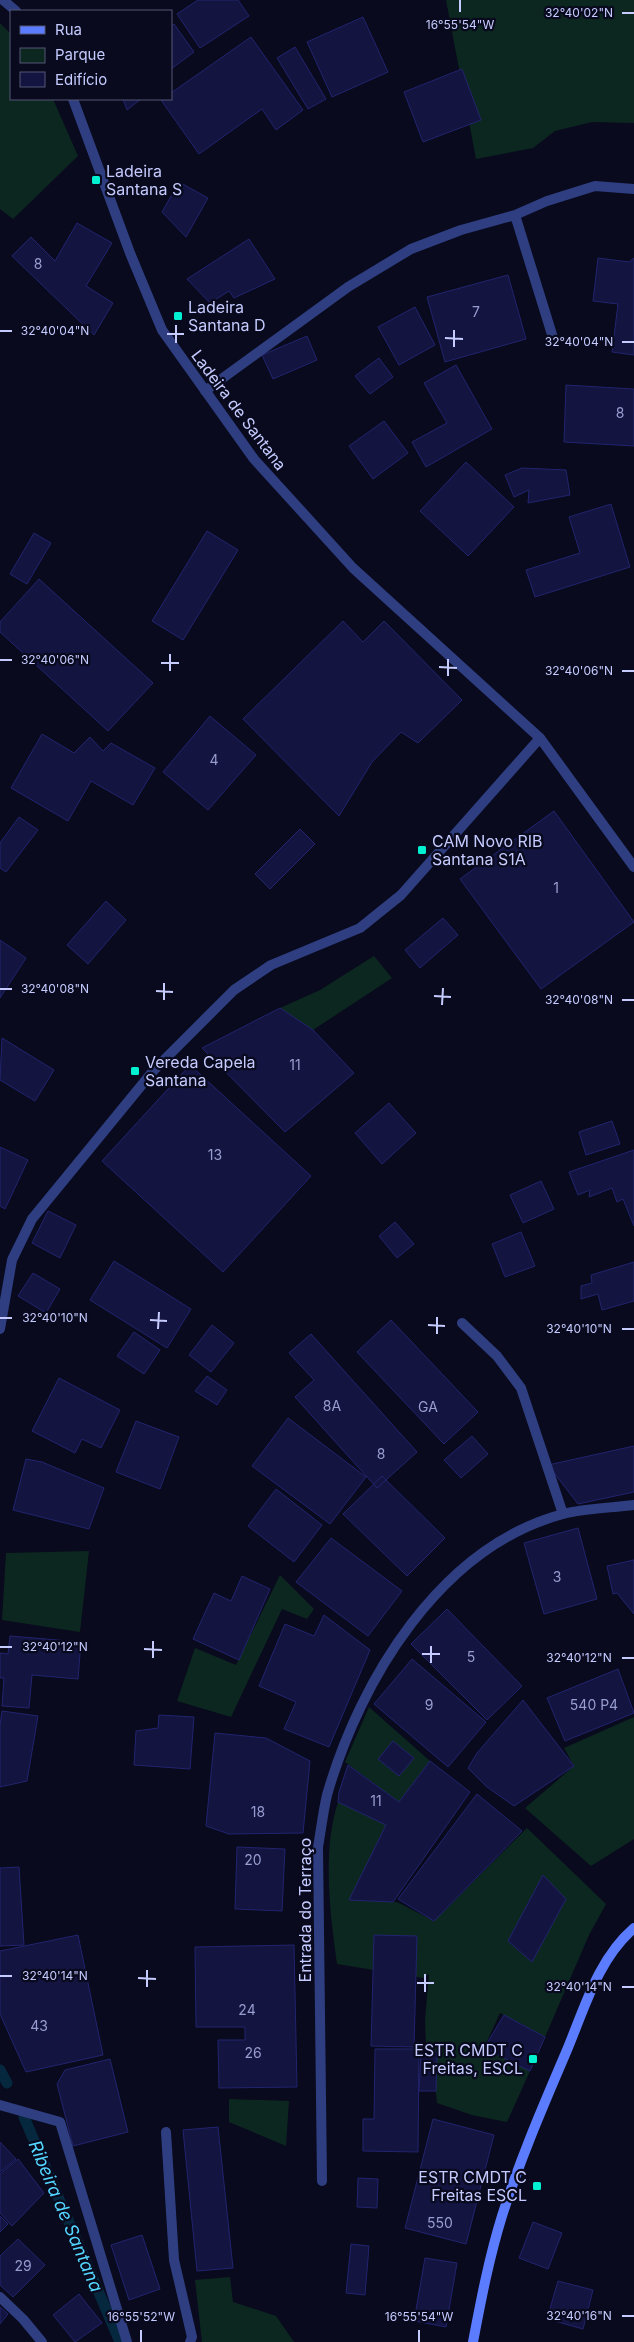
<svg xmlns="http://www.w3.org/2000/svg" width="634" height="2342" font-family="Inter,sans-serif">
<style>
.green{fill:#0c2720}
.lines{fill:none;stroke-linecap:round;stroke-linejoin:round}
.stream{stroke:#05283f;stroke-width:11}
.building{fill:#131440;stroke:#22246e}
.lane{stroke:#2f3e81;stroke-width:10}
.street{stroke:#2f3e81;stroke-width:10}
.secondary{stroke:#5c7cff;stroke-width:10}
.ticks{fill:none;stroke:#c5cbff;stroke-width:2}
.poi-dot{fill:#00f0d2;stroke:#090a1d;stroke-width:2}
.labels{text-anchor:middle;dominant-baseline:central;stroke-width:4.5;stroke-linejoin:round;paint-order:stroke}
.number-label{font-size:14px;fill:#989dcf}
.poi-label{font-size:16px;fill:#c5cbff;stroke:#090a1d;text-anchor:start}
.street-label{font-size:16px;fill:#c5cbff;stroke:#090a1d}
.water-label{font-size:18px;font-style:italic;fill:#53d6ff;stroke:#090a1d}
.ticks-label{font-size:12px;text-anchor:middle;fill:#c5cbff;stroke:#090a1d;stroke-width:4.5;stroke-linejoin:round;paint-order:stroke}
</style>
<rect width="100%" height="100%" fill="#090a1d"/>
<path class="green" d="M446,0H634V123L592,122L555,131L533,148L476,159Z
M0,23L11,34V99H53L78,156L13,219L0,209Z
M374,956L392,978L313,1030L280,1008L320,990Z
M89,1551L80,1632L2,1620L6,1553Z
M280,1575L314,1609L307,1619L282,1609L231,1717L177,1701L195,1648L236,1665Z
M369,1707L430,1761L399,1802L345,1762Z
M634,1717V1839L591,1866L525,1808L574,1766L564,1748Z
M338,1802L386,1825L350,1900L397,1902L434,1921L527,1828L606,1904L589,1935L545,2037L500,2013L484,2048L530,2071L507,2122L472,2115L437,2103L434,2076L427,2071L425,2020L429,1974L423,1978L337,1964C330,1913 322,1851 338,1802Z
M229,2099L289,2101L286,2146L229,2122Z
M230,2277L233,2302L276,2316L294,2342H202L195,2280Z"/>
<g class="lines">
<path class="stream" d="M0,2070L7,2083
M24,2117L120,2342"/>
</g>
<path class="building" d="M198,0H238L249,16L200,48L177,14Z
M363,17L388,72L332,97L307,42Z
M174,24L194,52L171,69V26Z
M251,37L303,110L276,130L262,109L199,154L161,100L171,99V93Z
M295,47L326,99L308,109L277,58Z
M462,69L481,120L423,142L404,92Z
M123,99H141L127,110Z
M179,182L208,198L186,237L162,212Z
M77,223L112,243L86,286L113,303L94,335L12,256L31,237L55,261Z
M249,239L275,279L234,298L229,291L210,303L187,279Z
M598,258L629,262L634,258V355L612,352L618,304L593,301Z
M508,275L526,339L445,362L427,297Z
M415,307L435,345L399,365L378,327Z
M307,336L317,360L273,379L262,355Z
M379,358L393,377L370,394L355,376Z
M456,365L492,429L426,467L412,442L447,423L424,383Z
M566,385L634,389V446L564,442Z
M384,421L408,453L373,479L349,446Z
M466,462L514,507L468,556L420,511Z
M522,468L566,470L570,495L528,503L529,490L514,497L505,475Z
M611,504L630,567L535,597L526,570L580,553L569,517Z
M207,531L238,550L183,640L152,621Z
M34,533L51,543L27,584L10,574Z
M39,579L153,683L108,731L0,632V622Z
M343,621L363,642L384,621L462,700L418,743L401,732L372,762L339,816L243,719Z
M210,716L256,755L208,810L163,772Z
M42,734L74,753L90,737L103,751L111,743L155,768L133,805L91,781L68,821L11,788Z
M554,811L634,922L541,989L460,879Z
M19,817L38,830L6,872L0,868V843Z
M300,829L315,844L270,889L255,874Z
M106,901L126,920L88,964L67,945Z
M443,918L458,935L420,968L405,950Z
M0,940L26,958L0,998Z
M280,1008L313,1030L354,1073L285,1132L202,1048Z
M2,1038L54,1070L35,1101L0,1080Z
M190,1065L311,1176L223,1272L102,1161Z
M389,1103L416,1133L382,1164L355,1133Z
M612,1121L620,1144L586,1155L579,1132Z
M0,1147L28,1160L5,1209L0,1206Z
M634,1150V1226L623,1199L617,1202L612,1188L589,1197L590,1190L578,1195L569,1172Z
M541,1181L554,1209L523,1223L510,1195Z
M48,1211L76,1225L60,1258L32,1243Z
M395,1222L414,1244L397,1258L379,1236Z
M521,1232L535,1266L505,1277L492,1244Z
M114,1261L191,1309L167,1348L90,1300Z
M634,1262V1301L602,1310L598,1294L581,1299V1286L592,1283L591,1275Z
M33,1273L60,1289L46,1313L18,1296Z
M391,1320L478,1412L444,1444L357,1352Z
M212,1325L234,1343L211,1372L189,1355Z
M134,1332L160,1350L144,1374L117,1356Z
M311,1334L417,1452L377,1488L295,1397L314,1380L289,1353Z
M207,1376L227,1390L217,1405L195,1391Z
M59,1378L120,1410L101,1448L82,1439L75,1453L32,1431Z
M288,1418L366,1477L330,1524L252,1466Z
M136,1421L179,1437L160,1489L116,1472Z
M472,1436L488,1454L461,1478L444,1460Z
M634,1446V1492L578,1504L548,1465Z
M26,1459L42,1462L104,1488L89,1529L13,1510Z
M382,1476L445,1538L407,1576L343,1514Z
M276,1489L322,1525L294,1562L248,1526Z
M578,1528L597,1599L544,1614L524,1543Z
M331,1538L402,1591L368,1636L296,1582Z
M634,1560V1614L617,1593L613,1594L607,1566Z
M242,1576L270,1589L239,1660L193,1639L214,1593L231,1601Z
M447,1609L522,1686L487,1720L411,1644Z
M324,1615L370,1650L329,1747L284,1729L296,1702L259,1686L285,1624L314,1636Z
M10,1636L81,1642L78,1679L32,1675L29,1708L2,1706L4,1678H0V1653L8,1654Z
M412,1659L486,1722L448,1767L374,1704Z
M618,1669L634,1713L565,1741L547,1698Z
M523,1700L574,1766L514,1806L487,1787L468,1768L477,1753Z
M2,1711L38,1716L27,1781L0,1787V1725Z
M159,1715L194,1717L190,1769L134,1765L136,1731L158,1728Z
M215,1733L266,1738L310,1761L303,1833L229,1834L206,1826Z
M393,1741L414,1758L399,1776L378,1759Z
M430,1761L470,1792L393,1902L349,1900L386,1825L338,1802L339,1792L348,1765L399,1802Z
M477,1794L522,1831L434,1921L398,1899Z
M237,1847L285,1849L282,1911L235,1909Z
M19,1867L24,1945L0,1946V1868Z
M543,1875L566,1899L532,1962L508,1941Z
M78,1935L103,2055L26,2072L0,2014V1951Z
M374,1935L417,1936L414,2047L371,2046Z
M294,1945L297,2087L219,2088L218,2040H245V2027H196L195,1947Z
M504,2015L545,2037L530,2071L484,2048Z
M375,2049H419L418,2152L363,2151V2119H374Z
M421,2052H437L436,2091H419Z
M110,2059L128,2132L73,2146L57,2084L65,2070Z
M433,2119L494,2135L466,2244L405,2228Z
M218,2127L233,2268L197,2271L183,2130Z
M0,2142L16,2159L0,2172Z
M18,2159L44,2193L12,2226L0,2213V2174Z
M358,2178L378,2179L377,2208L357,2207Z
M0,2216L8,2224L0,2232Z
M533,2222L562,2233L548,2269L519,2258Z
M142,2235L160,2289L129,2300L111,2245Z
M18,2239L45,2265L13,2297L0,2285V2256Z
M351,2244L369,2246L365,2295L346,2293Z
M425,2258L457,2263L446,2327L414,2321Z
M558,2281L593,2290L583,2329L547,2319Z
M79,2294L102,2323L75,2342L53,2315Z
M0,2307L8,2314L0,2324Z"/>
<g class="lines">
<path class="lane" d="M0,2105L60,2122L127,2342
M166,2132L174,2260L192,2337L190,2342
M0,2297L23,2319L42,2342"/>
<path class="street" d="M3,0L16,11
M73,99L130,253L162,330L254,459L353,568L540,738L634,867
M515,215L554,341
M205,391L348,287L411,249L461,230L515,215L547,201L595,186L634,189
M462,1323L497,1356L521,1388L563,1514
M0,1329L12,1260L32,1219L154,1070L234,990L271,965L360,928L401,895L540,738
M322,2181L318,1847C321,1830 323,1812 327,1795C360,1680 440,1547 563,1514C585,1508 611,1508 634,1505"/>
<path class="secondary" d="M473,2342C481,2300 489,2258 502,2216C520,2159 544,2104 567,2050C585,2007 598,1959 634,1928"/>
</g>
<path class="ticks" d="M460,12V0M622,13H634M0,331H12M167,334H184M445,338L463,339M622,342H634M176,343V325M454,347V330M0,660H12M161,663H179M439,667L457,668M170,671V654M622,671H634M448,676V659M0,989H12M156,991L173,992M434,996L451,997M164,1000V983M622,1000H634M442,1005L443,988M0,1318H12M150,1320L167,1321M428,1325L445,1326M158,1329L159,1312M622,1329H634M437,1334V1317M0,1647H12M144,1649L162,1650M422,1654H440M153,1658V1641M622,1658H634M431,1663V1646M0,1976H12M138,1978L156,1979M417,1983H434M147,1987V1970M622,1987H634M425,1992V1974M622,2316H634M141,2342V2330M419,2342V2330"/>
<g class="poi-dot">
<rect x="91" y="175" width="10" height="10" rx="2.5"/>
<rect x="173" y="311" width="10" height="10" rx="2.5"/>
<rect x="417" y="845" width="10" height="10" rx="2.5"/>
<rect x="130" y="1066" width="10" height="10" rx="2.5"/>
<rect x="528" y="2054" width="10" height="10" rx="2.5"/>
<rect x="532" y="2181" width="10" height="10" rx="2.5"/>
</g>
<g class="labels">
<g class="number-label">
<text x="38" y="263">8</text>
<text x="476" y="311">7</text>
<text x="620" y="412">8</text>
<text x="214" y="759">4</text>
<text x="556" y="887">1</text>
<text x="295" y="1064">11</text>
<text x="215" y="1154">13</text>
<text x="332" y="1405">8A</text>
<text x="428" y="1406">GA</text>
<text x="381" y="1453">8</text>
<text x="557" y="1576">3</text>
<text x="471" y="1656">5</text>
<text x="429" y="1704">9</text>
<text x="594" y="1704">540 P4</text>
<text x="376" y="1800">11</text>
<text x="258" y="1811">18</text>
<text x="253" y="1859">20</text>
<text x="247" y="2009">24</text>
<text x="39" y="2025">43</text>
<text x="253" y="2052">26</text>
<text x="440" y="2222">550</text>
<text x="23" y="2265">29</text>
</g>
<g class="poi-label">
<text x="106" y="171">Ladeira<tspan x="106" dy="18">Santana S</tspan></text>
<text x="188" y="307">Ladeira<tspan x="188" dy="18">Santana D</tspan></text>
<text x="432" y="841">CAM Novo RIB<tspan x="432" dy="18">Santana S1A</tspan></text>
<text x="145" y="1062">Vereda Capela<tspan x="145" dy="18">Santana</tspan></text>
<text x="523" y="2050" text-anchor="end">ESTR CMDT C<tspan x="523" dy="18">Freitas, ESCL</tspan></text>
<text x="527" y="2177" text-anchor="end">ESTR CMDT C<tspan x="527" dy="18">Freitas ESCL</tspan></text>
</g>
<g class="street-label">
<text transform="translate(239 410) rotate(53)">Ladeira de Santana</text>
<text transform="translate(305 1910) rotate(-90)">Entrada do Terraço</text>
</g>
<g class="water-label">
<text transform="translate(66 2216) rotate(67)">Ribeira de Santana</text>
</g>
</g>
<g class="ticks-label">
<text x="579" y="17">32°40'02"N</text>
<text x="460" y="29">16°55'54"W</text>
<text x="55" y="335">32°40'04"N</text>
<text x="579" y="346">32°40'04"N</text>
<text x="55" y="664">32°40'06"N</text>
<text x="579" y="675">32°40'06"N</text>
<text x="55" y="993">32°40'08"N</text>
<text x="579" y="1004">32°40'08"N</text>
<text x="55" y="1322">32°40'10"N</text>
<text x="579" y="1333">32°40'10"N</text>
<text x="55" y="1651">32°40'12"N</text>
<text x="579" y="1662">32°40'12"N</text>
<text x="55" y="1980">32°40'14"N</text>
<text x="579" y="1991">32°40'14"N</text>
<text x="579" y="2320">32°40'16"N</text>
<text x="141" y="2321">16°55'52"W</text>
<text x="419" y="2321">16°55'54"W</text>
</g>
<rect x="10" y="10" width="162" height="90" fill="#090a1d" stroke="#545777"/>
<rect x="20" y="26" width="25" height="8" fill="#5c7cff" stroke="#545777"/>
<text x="55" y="35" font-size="15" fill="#c5cbff">Rua</text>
<rect x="20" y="48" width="25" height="15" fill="#0c2720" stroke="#545777"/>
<text x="55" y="60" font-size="15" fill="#c5cbff">Parque</text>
<rect x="20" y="72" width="25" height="15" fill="#131440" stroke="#545777"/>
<text x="55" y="85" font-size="15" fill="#c5cbff">Edifício</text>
</svg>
